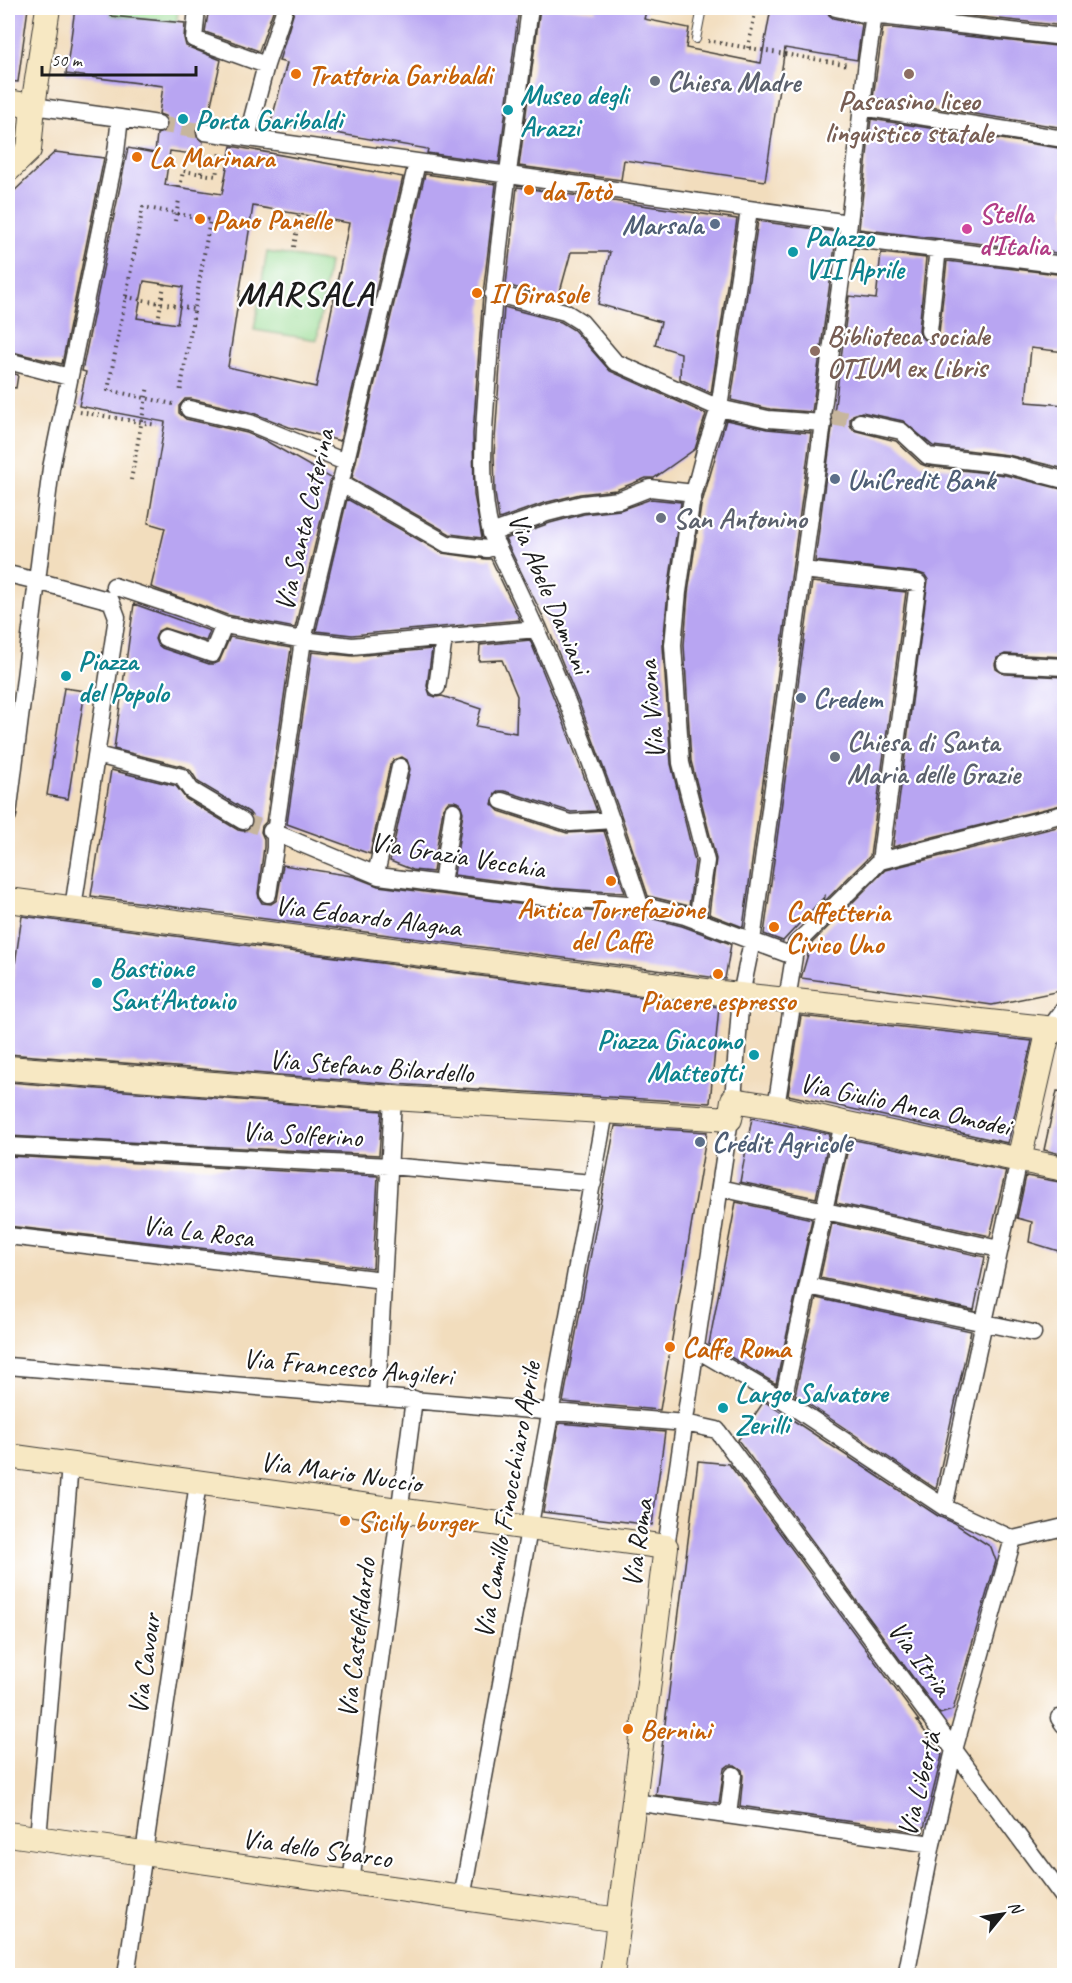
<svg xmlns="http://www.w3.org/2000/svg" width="1072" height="1983" font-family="Caveat,sans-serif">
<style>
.green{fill:#9adc94;stroke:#5b7c58;stroke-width:1.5}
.building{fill:#b8a5f2;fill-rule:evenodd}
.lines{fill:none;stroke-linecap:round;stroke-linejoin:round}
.street-tunnel{stroke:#c7b69d;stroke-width:16;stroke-dasharray:16 8;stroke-linecap:butt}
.lane-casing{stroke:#3c3934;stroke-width:10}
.street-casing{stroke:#3c3934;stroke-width:19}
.secondary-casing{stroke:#3c3934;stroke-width:26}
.path{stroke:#3c3934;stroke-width:4;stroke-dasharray:1.5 4.5;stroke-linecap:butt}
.lane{stroke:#fff;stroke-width:8}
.street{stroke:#fff;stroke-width:16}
.secondary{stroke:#f7e8c3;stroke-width:24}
.food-dot{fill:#e8710a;stroke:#fff;stroke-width:2}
.education-dot{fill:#8d6e63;stroke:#fff;stroke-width:2}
.worship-dot{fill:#6b7280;stroke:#fff;stroke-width:2}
.culture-dot{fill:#0f9aa8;stroke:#fff;stroke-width:2}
.service-dot{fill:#5c6f8a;stroke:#fff;stroke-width:2}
.hotel-dot{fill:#d1479c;stroke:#fff;stroke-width:2}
.labels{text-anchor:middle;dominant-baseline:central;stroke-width:4.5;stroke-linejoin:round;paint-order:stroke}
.food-label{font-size:28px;font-weight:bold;fill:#c56008;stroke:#fff;text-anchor:start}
.worship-label{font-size:28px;font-weight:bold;fill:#5b616d;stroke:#fff;text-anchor:start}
.culture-label{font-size:28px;font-weight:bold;fill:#0d838f;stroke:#fff;text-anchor:start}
.education-label{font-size:28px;font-weight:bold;fill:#785e54;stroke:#fff}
.hotel-label{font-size:28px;font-weight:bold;fill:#b23c85;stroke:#fff;text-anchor:start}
.service-label{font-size:28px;font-weight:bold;fill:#4e5e75;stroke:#fff;text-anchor:start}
.street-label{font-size:28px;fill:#1c1c1c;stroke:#fff}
.district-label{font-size:34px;font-weight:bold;letter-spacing:1.5px;fill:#1c1c1c;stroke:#fff}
</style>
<rect width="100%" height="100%" fill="#fff"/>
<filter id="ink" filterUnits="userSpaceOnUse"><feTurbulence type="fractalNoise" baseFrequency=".0167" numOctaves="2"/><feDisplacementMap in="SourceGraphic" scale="12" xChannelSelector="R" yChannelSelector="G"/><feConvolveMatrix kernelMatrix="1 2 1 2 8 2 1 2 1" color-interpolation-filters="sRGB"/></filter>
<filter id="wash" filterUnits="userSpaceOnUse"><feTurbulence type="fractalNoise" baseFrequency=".008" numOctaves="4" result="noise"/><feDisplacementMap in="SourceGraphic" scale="24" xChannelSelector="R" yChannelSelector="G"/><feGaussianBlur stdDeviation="1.35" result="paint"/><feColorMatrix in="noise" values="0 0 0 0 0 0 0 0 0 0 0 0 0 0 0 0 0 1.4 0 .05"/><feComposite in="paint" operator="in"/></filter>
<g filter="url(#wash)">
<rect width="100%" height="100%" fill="#f2ddbd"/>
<path class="green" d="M110,8H178L177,22L111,16Z
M267,252L329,262L317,340L254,330Z"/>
<g id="blocks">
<path class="building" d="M8,8H28L18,82L8,81Z
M75,8H110L111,16L185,23L184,38L186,46L221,60L207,122L201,123L195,130L196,136L203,142L200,155L170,151L165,185L222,194L231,146L403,177L340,441L289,427L253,413L191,399H185L179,406V413L186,419L247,433L266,441L331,478L295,628L227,615L151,587L165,528L148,523L165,422L79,406L86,372L82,371L128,148L155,153L157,134L166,131L168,125L165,116L159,114L163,86L66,74ZM253,206L349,223L316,387L228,367ZM144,281L183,287L177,324L137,318Z
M209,8H274L259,51L205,32Z
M295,8H519L499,163L427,153L428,149L271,122L287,63L279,61Z
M540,8H569L596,11V8H647L644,19L689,28L686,48L761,63L771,8H826L829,15L833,18L862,24L857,60L785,48L765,181L624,160L621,180L519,166Z
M899,8H1065V26Z
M883,27L1065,47V128L873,98Z
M871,119L1065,149V254L859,229Z
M55,152L104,158L62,364L8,351V197Z
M425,174L496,184L483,294L473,434L474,495L482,538L450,534L352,478Z
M517,187L737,219L711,393L680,379L681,353L655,345L661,322L598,304L610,252H571L558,299L506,285Z
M758,221L837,232L812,412L770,409L731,400Z
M881,253L926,258L919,330L920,336L927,341L934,340L939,333L947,261L1065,275V352L1031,348L1026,402L1065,405V469L1008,455L933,446L903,421L862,412L853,415L850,419V425L853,430L896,441L921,464L926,466L1005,475L1065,490V657L1005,654L997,658L995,664L996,669L1004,674L1065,677V804L893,847L928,580L925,575L919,573L815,561L849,296L876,299Z
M504,307L561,322L574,330L610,371L706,414L695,449L654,478H646L616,490L580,494L544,503L499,519L495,493L494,454Z
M8,372L18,375L16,388L8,387Z
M726,420L767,429L811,433L743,927L709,914L716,859L691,761L684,645L688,593L701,506Z
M347,499L442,553L486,559H491L520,620L352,635L316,631Z
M651,499L681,502L668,591L663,646L671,764L695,862L689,906L648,896L621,815L582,710L546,623L505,539L550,523L584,514L620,510Z
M812,582L906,592L870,856L824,902L825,896L783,941L764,934Z
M134,604L210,631L206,641L164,628L158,631L155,639L157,644L162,648L209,664H214L219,662L230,637L291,648L266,822L262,826L261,832L264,839V847L258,893L259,898L262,903L271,904L277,900L283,865L352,876L378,886L550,908L638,915L682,926L731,944L725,979L91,896L111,770L176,786L186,799L238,830L243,831L249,830L253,822L252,816L249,812L198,782L191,771L185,767L114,749Z
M530,640L562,718L597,811L571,812L505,791H499L495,794L492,804L499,811L567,833L604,831L625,893L552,888L454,875L463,812L460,803L454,801H449L443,809L433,872L413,870L390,861L410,769L407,760L402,757L393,760L390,765L370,854L287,824L312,652L353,656L432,649L427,686L430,695L436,697L442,696L481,709L476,726L516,733L517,696L502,660L479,661L480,645Z
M64,688L85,691L68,799L47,795Z
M1065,825V990L992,1005L801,978L811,944L885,870Z
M22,916L719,1007L710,1103L394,1084L8,1054V1012Z
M801,1016L1032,1041L1008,1143L788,1095Z
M8,1082L382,1111L379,1155L8,1136Z
M1057,1091L1065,1092V1155L1044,1150Z
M752,1118L830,1134L816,1198L740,1182Z
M615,1126L707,1132L660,1410L563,1402Z
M850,1139L1006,1171L990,1236L836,1203Z
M8,1156L378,1176L373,1268L8,1226Z
M1026,1176L1065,1183V1253L1029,1242L1032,1222L1017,1218Z
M736,1202L812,1219L776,1384L709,1344Z
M832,1223L985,1257L974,1310L820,1278Z
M816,1298L971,1331L936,1489L795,1395Z
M764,1401L938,1516L954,1523L991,1547L996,1561L953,1710L940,1714L738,1440Z
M559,1423L665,1432L652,1525L543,1512Z
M698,1461L729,1464L919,1721H917L942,1755L923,1832L740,1806L743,1776L742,1770L735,1765H729L724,1769L719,1803L656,1795Z"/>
</g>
</g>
<g filter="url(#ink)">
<use href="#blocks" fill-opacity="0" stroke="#3c3934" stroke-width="1.5"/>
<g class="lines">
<path class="street-tunnel" d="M158,124L205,132
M831,417L860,422
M243,821L271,831"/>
<defs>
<path id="lane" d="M696,39L702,8"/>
<path id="street" d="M197,8L194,39L266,65
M530,8C514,130 495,252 488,374C484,427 478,482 491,533C515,584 540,635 561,687C591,758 616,832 640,905L685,916L752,941L741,995L733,1100
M836,8L863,14L1064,37
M33,106L120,118L116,152L51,468L37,581L111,601L117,617L73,908
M862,107L1064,139
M120,118L158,124
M205,132L849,223
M247,138L266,65L285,8
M847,238L1064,265
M493,295H501L565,312L581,322L615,362L719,408L768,419L823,423
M929,331L938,248
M8,361L69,377
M189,409L250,423L345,462
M860,422L901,431L928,456L1007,465L1064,480
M340,483L447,544L487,549L497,545
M491,533L547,513L582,504L619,500L650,488L694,493
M803,570L918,583L880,861
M8,574L37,581L8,815
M114,586L183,609L224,625L303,640L352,646L537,629
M165,638L212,654L224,625
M1005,664L1064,667
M437,687L444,638
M97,755L182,777L191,790L243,821
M502,801L570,823L612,820
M271,831L379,876L551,898L640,905
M376,874L400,767
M442,883L453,811
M268,894L275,848V833L303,640L417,163
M697,921L706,861L681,763L673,645L678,592L691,504L705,451L719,408L749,210
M793,956L752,941L823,423L822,415L849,223L867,61L875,8
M787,1000L796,944L880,861L1064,814
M1049,1029L1064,1009
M776,1107L793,1000
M8,1146L389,1166L593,1183
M720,1188L999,1249
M8,1236L383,1280
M808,1286L1033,1333
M696,1349L783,1400L944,1507L1013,1539
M8,1366L685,1423L717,1430L1064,1898
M377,1397L393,1098
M783,1400L843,1123
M944,1507L1019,1160
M1013,1539L1064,1527
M666,1547L730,1119
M1059,1718L1064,1725
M634,1802L932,1844
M728,1815L733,1775
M38,1838L70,1465
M351,1883L414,1399
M462,1898L605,1112
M126,1976L198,1483
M906,1976L932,1844L954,1750L1013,1539"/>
<path id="secondary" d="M8,102L33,106
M8,170L29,150L33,106L48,8
M8,900L721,993L1064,1030
M8,1068L393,1098L730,1119L733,1100L776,1107L843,1123L1064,1169
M1019,1160L1049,1029
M8,1456L666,1547L612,1976
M8,1834L619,1920"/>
</defs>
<use href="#lane" class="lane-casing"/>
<use href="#street" class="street-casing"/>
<use href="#secondary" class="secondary-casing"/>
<path class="path" d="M708,41L849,65
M748,48L756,8
M201,173L204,150
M180,188L183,171L216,176L220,151
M175,221L179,200
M294,247L299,215
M126,297L194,309
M158,321L164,285
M173,404L108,390L143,207L210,220L180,393
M80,412L157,425
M131,480L148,386"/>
<use href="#lane" class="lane"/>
<use href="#street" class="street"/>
<use href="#secondary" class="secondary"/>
</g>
</g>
<g class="food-dot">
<circle cx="296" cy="74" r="6"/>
<circle cx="137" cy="157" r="6"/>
<circle cx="529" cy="190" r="6"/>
<circle cx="200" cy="219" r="6"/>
<circle cx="477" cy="293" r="6"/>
<circle cx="611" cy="881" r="6"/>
<circle cx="774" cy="927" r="6"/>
<circle cx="718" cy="974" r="6"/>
<circle cx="670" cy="1347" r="6"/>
<circle cx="345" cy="1521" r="6"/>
<circle cx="628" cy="1729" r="6"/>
</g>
<g class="education-dot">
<circle cx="909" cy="74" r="6"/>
<circle cx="815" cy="351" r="6"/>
</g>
<g class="worship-dot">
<circle cx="655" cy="81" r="6"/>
<circle cx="661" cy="518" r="6"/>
<circle cx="835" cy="757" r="6"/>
</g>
<g class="culture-dot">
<circle cx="508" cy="110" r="6"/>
<circle cx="183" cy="119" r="6"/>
<circle cx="793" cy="252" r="6"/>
<circle cx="66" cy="676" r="6"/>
<circle cx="97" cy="983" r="6"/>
<circle cx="754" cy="1055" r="6"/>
<circle cx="723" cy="1408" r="6"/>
</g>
<g class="service-dot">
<circle cx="715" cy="224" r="6"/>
<circle cx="835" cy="479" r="6"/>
<circle cx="801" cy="698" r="6"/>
<circle cx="700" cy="1142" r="6"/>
</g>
<circle class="hotel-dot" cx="967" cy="229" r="6"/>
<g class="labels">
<g class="food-label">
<text x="308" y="74">Trattoria Garibaldi</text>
<text x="149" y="157">La Marinara</text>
<text x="541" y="190">da Totò</text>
<text x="212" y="219">Pano Panelle</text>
<text x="489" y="293">Il Girasole</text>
<text x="611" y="908" text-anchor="middle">Antica Torrefazione<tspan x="611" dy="32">del Caffè</tspan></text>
<text x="786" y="911">Caffetteria<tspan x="786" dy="32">Civico Uno</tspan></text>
<text x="718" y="1000" text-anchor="middle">Piacere espresso</text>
<text x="682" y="1347">Caffe Roma</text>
<text x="357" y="1521">Sicily burger</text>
<text x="640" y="1729">Bernini</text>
</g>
<g class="worship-label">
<text x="667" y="81">Chiesa Madre</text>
<text x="673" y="518">San Antonino</text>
<text x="847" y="741">Chiesa di Santa<tspan x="847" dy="32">Maria delle Grazie</tspan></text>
</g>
<g class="culture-label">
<text x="520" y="94">Museo degli<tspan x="520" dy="32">Arazzi</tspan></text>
<text x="195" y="119">Porta Garibaldi</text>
<text x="805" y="236">Palazzo<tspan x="805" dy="32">VII Aprile</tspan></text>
<text x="78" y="660">Piazza<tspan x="78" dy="32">del Popolo</tspan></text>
<text x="109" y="967">Bastione<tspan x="109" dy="32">Sant'Antonio</tspan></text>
<text x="742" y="1039" text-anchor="end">Piazza Giacomo<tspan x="742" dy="32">Matteotti</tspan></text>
<text x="735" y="1392">Largo Salvatore<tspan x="735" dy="32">Zerilli</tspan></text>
</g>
<g class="education-label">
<text x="909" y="100">Pascasino liceo<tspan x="909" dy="32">linguistico statale</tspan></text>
<text x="827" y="335" text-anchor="start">Biblioteca sociale<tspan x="827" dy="32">OTIUM ex Libris</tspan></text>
</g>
<g class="hotel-label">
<text x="979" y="213">Stella<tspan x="979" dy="32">d'Italia</tspan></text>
</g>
<g class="service-label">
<text x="703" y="224" text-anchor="end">Marsala</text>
<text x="847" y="479">UniCredit Bank</text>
<text x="813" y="698">Credem</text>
<text x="712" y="1142">Crédit Agricole</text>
</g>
<g class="street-label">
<text transform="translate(304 520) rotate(-77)">Via Santa Caterina</text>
<text transform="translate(550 593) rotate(67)">Via Abele Damiani</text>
<text transform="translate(651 710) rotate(-95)">Via Vivona</text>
<text transform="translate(458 855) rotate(9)">Via Grazia Vecchia</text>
<text transform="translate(368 916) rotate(7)">Via Edoardo Alagna</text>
<text transform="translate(371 1066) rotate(4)">Via Stefano Bilardello</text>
<text transform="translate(905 1104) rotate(12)">Via Giulio Anca Omodei</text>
<text transform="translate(302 1134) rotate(3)">Via Solferino</text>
<text transform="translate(198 1231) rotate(7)">Via La Rosa</text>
<text transform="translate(348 1367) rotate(5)">Via Francesco Angileri</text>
<text transform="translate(341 1472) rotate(8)">Via Mario Nuccio</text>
<text transform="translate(507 1500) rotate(-80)">Via Camillo Finocchiaro Aprile</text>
<text transform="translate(637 1543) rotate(-82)">Via Roma</text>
<text transform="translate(356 1638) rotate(-83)">Via Castelfidardo</text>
<text transform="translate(920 1658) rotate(53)">Via Itria</text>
<text transform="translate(144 1664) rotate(-82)">Via Cavour</text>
<text transform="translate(919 1784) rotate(-76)">Via Libertà</text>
<text transform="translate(317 1848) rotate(8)">Via dello Sbarco</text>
</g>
<g class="district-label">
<text x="306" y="293">MARSALA</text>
</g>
</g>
<rect width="1072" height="1983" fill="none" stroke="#fff" stroke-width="30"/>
<g transform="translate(1003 1914) rotate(60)" stroke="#ffffff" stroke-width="4.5" paint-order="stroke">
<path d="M0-4.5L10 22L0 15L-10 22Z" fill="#1c1c1c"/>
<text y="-9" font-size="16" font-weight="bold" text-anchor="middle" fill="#1c1c1c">N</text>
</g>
<path d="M42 66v9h154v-9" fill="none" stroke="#1c1c1c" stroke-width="3"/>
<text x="51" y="66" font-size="18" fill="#1c1c1c" stroke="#ffffff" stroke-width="4.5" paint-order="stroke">50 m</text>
</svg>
